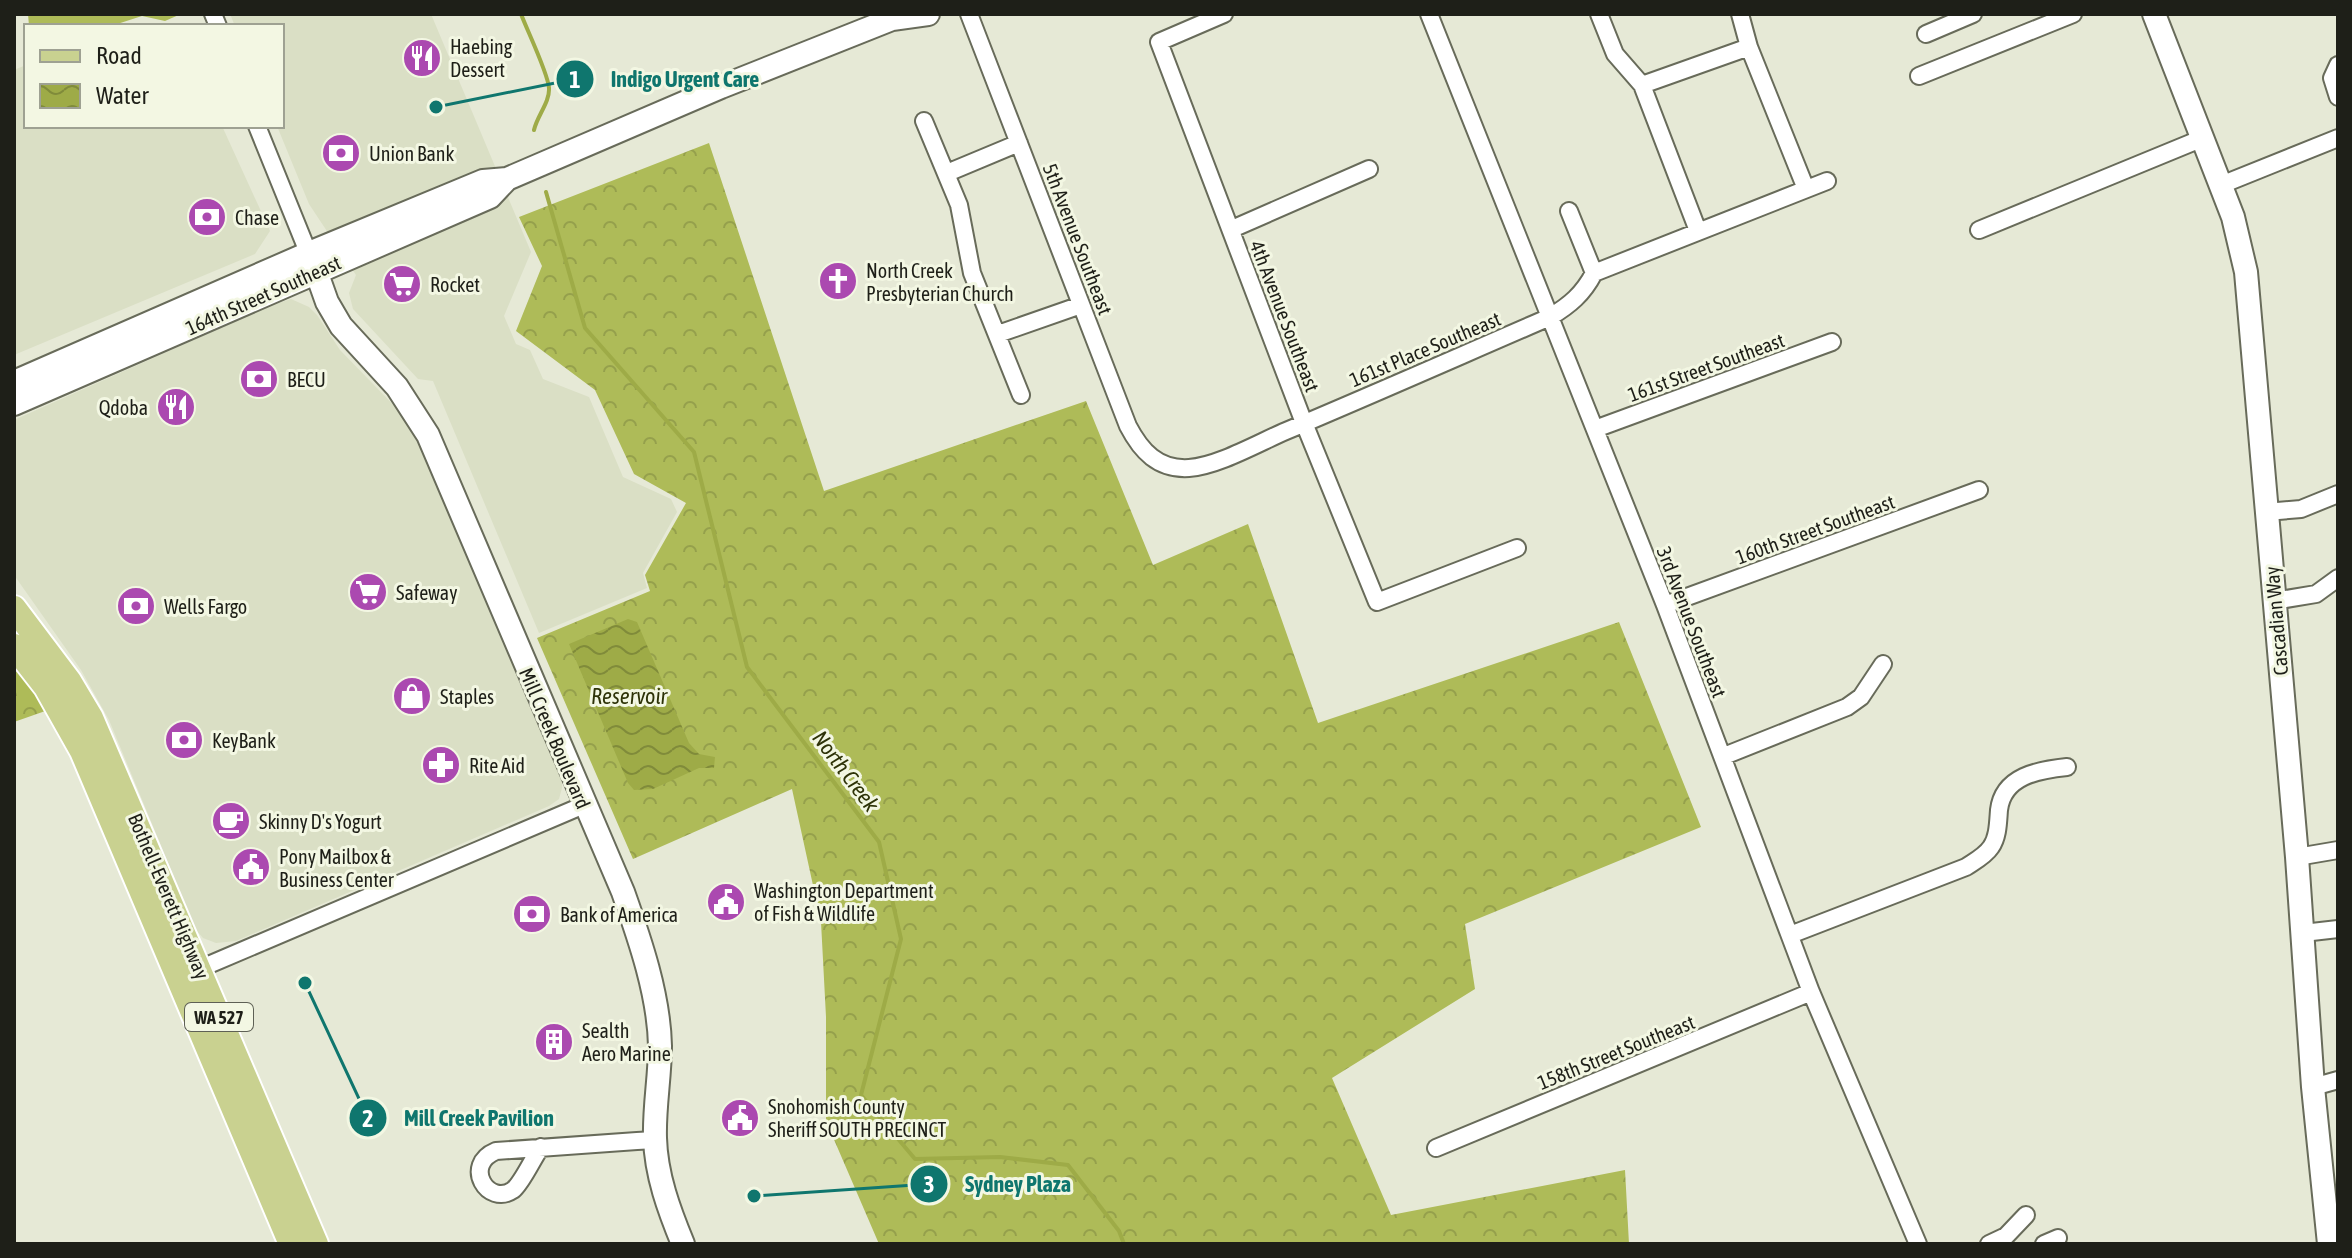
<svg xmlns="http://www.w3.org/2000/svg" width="2352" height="1258" font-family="'Asap Condensed',sans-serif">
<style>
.built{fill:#dadfc5}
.forest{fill:url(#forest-crowns)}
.water{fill:url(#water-waves)}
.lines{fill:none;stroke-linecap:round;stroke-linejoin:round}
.stream{stroke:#9eab47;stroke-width:4}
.street-casing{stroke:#686b5a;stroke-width:20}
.secondary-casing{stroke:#686b5a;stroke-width:26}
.primary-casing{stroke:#fff;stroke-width:28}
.street{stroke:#fff;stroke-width:16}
.secondary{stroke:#fff;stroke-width:22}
.primary{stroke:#c9d190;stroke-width:24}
.labels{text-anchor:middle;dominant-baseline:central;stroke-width:6;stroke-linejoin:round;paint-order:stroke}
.shield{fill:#f3f7e3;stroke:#5e6055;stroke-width:2}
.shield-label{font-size:18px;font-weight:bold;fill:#1e1f18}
.poi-label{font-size:20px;fill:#1e1f18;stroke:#f3f7e3;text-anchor:start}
.street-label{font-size:20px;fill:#1e1f18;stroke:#f3f7e3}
.water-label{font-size:22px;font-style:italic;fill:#2e3308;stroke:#f3f7e3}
.leader{fill:none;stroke:#0f766e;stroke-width:3}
.callout-dot{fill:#0f766e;stroke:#f3f7e3;stroke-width:3}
.mark-label{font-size:24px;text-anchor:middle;font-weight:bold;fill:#fff}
.callout-label{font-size:22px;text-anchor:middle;font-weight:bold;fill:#0f766e;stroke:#f3f7e3;stroke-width:6;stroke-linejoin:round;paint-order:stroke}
</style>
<defs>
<pattern id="forest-crowns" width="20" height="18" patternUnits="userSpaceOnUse" patternTransform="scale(2)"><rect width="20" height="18" fill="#aebb58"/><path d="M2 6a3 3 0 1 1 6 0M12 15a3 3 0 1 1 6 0" fill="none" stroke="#95a04c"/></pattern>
<pattern id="water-waves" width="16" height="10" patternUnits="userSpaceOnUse" patternTransform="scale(2)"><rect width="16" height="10" fill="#9eab47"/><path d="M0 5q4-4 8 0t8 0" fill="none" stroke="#808b3a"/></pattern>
</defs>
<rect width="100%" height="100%" fill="#e6e9d6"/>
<path class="built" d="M230,14H431L531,252L504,316L516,344L530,350L543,379L589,397L623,477L671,499L677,512L643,573L647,588L539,633L433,381L418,379L353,309L349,293L356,275L309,204L277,126H282V26H235Z
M26,65V126H222L270,231L255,254L14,355V70Z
M291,299L309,307L317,315L340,350L408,420L433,469L562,781V788L559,799L549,806L236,941L216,943L203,938L196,930L109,720L81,670L14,575V420L272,305Z"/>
<path class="forest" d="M28,14H181L165,21L142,16L111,26H29Z
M709,143L824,491L1086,401L1153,565L1248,524L1318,723L1619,622L1701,827L1465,924L1475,989L1332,1078L1391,1215L1625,1170L1629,1244H879L826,1121V1017L821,922L792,789L633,859L537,638L650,591L645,575L686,503L634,474L595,390L516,331L542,266L519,217Z
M14,665L51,709L14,722Z"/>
<path class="water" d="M628,619L637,622L689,743L699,754L715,757L714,768H699L653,789L634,790L628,783L569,644Z"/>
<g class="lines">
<path class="stream" d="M521,14C527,30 548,73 549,88C550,102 537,116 534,130
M546,192L585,328L694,452L747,667L879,842L901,939L861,1095L915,1159L1000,1157L1068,1165L1119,1231L1124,1244"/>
<defs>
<path id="street" d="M213,14L218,26
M969,14L1128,426C1141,451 1158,470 1189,468C1218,466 1258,443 1286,431C1374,394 1462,355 1550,317C1570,305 1583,294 1594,273L1827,181
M1224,14L1159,42L1304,423L1377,602L1517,548
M1429,14L1665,605L1811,992L1918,1244
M1599,14L1615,54L1642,85L1698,231
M1740,14L1749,47L1806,189
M1926,34L1973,14
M2338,65L2332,78L2338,97
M1919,76L2073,14
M1642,85L1749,47
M924,121L959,205L972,273L1021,395
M257,126L312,262
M947,173L1019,143
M2221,185L2338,138
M1569,211L1594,273
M1232,229L1369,169
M1979,230L2203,138
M998,334L1081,305
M1595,429L1832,342
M2266,512L2301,509L2338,494
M2274,601L2316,594L2338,578
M1665,605L1979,490
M1724,756L1847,707L1861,697L1883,664
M2297,857L2338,850
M2303,933L2338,929
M1790,935L1966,867C1975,861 1985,856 1991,847C1998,837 1998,823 1999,810C2003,776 2038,770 2067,767
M199,969L584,805
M2313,1087L2338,1080
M541,1147C533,1158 522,1183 513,1190C488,1207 462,1165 496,1151L637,1141L655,1140
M1436,1148L1811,992
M1989,1244L2006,1236L2026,1215
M2044,1244L2058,1238"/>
<path id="secondary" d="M2154,14L2233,217L2246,272L2297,857L2313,1087L2329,1244
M316,271L327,302L341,326L397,387L428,435L623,892C640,940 659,995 660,1046C660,1077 654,1107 655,1138C656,1175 669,1210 683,1244
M14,382L309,253L483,181L507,179L721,87L892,19L928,14
M14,404L490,197L507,179"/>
<path id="primary" d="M14,608L69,681L91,718L316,1244
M14,646L46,687L82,751L291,1244"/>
</defs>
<use href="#street" class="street-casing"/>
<use href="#secondary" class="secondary-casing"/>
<use href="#primary" class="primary-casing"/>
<use href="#street" class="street"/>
<use href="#secondary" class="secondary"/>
<use href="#primary" class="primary"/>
</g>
<defs>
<symbol id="restaurant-disc" viewBox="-11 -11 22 22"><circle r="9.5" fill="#ab49b0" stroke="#f3f7e3"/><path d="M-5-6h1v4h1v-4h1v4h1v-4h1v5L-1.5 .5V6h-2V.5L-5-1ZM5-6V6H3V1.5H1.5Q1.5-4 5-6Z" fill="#fff"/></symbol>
<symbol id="bank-disc" viewBox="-11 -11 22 22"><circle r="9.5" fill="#ab49b0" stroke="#f3f7e3"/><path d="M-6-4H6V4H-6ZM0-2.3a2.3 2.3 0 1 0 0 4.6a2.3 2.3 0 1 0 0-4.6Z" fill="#fff"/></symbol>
<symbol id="church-disc" viewBox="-11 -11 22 22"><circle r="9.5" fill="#ab49b0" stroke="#f3f7e3"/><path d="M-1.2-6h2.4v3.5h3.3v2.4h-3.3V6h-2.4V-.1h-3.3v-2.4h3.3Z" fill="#fff"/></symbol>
<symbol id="supermarket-disc" viewBox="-11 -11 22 22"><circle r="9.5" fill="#ab49b0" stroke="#f3f7e3"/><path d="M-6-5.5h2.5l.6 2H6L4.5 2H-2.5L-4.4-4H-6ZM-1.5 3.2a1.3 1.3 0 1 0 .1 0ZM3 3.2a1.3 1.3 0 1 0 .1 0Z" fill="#fff"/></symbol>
<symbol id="shop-disc" viewBox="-11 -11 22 22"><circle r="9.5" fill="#ab49b0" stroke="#f3f7e3"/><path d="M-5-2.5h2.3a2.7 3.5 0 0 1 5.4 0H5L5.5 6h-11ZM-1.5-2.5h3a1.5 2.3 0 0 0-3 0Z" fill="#fff"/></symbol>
<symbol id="pharmacy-disc" viewBox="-11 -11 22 22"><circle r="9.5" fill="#ab49b0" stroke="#f3f7e3"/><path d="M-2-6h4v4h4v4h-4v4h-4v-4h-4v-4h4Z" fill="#fff"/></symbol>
<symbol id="cafe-disc" viewBox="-11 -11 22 22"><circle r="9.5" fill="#ab49b0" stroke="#f3f7e3"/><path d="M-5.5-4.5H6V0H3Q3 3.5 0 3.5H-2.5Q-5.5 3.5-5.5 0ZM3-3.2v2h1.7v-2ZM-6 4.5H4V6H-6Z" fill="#fff"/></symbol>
<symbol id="civic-disc" viewBox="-11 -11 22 22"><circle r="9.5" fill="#ab49b0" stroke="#f3f7e3"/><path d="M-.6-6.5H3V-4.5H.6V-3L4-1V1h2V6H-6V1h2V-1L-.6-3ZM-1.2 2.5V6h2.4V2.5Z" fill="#fff"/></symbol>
<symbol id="building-disc" viewBox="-11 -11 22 22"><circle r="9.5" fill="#ab49b0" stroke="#f3f7e3"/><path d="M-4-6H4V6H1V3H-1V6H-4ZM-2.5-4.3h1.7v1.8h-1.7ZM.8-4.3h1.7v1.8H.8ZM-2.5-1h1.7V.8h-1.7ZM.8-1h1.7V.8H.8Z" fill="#fff"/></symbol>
</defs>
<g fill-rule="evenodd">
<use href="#restaurant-disc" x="400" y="36" width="44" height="44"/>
<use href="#bank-disc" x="319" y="131" width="44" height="44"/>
<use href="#bank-disc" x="185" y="195" width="44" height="44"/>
<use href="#church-disc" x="816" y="259" width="44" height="44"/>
<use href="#supermarket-disc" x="380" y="262" width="44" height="44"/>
<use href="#bank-disc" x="237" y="357" width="44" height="44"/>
<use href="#restaurant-disc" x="154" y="385" width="44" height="44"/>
<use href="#supermarket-disc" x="346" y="570" width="44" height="44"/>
<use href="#bank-disc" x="114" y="584" width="44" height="44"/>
<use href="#shop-disc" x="390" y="674" width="44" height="44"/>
<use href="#bank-disc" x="162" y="718" width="44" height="44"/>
<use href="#pharmacy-disc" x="419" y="743" width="44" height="44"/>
<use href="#cafe-disc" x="209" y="799" width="44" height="44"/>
<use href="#civic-disc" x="229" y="845" width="44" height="44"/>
<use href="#civic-disc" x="704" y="880" width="44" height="44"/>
<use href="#bank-disc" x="510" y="892" width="44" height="44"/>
<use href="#building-disc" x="532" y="1020" width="44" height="44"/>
<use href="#civic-disc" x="718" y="1096" width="44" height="44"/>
</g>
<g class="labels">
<rect class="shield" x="185" y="1003" width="68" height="28" rx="6"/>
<g class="shield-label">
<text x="219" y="1017">WA 527</text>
</g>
<g class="poi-label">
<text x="450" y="46">Haebing<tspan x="450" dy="23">Dessert</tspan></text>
<text x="369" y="153">Union Bank</text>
<text x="235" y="217">Chase</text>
<text x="866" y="270">North Creek<tspan x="866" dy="23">Presbyterian Church</tspan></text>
<text x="430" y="284">Rocket</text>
<text x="287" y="379">BECU</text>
<text x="148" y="407" text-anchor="end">Qdoba</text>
<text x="396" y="592">Safeway</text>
<text x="164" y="606">Wells Fargo</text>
<text x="440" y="696">Staples</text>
<text x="212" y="740">KeyBank</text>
<text x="469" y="765">Rite Aid</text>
<text x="259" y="821">Skinny D's Yogurt</text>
<text x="279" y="856">Pony Mailbox &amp;<tspan x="279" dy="23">Business Center</tspan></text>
<text x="754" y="890">Washington Department<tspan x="754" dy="23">of Fish &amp; Wildlife</tspan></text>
<text x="560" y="914">Bank of America</text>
<text x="582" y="1030">Sealth<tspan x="582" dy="23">Aero Marine</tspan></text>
<text x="768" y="1106">Snohomish County<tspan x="768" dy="23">Sheriff SOUTH PRECINCT</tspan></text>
</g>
<g class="street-label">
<text transform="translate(1078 239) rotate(69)">5th Avenue Southeast</text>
<text transform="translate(263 295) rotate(-24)">164th Street Southeast</text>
<text transform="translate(1285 316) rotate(69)">4th Avenue Southeast</text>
<text transform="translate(1425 349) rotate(-23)">161st Place Southeast</text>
<text transform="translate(1706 367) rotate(-20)">161st Street Southeast</text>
<text transform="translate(1815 529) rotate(-20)">160th Street Southeast</text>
<text transform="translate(2276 621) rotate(-95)">Cascadian Way</text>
<text transform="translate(1692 622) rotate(69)">3rd Avenue Southeast</text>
<text transform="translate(555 738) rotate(67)">Mill Creek Boulevard</text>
<text transform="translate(169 896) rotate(67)">Bothell-Everett Highway</text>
<text transform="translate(1616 1052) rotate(-22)">158th Street Southeast</text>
</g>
<g class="water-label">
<text x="629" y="696">Reservoir</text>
<text transform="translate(846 771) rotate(53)">North Creek</text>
</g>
</g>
<path class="leader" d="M436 107L575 79M305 983L368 1118M754 1196L929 1184"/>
<g class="callout-dot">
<circle cx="436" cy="107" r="8"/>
<circle cx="305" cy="983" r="8"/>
<circle cx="754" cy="1196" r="8"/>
<circle cx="575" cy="79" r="20"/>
<circle cx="368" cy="1118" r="20"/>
<circle cx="929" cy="1184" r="20"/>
</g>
<g class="mark-label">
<text x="575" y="88">1</text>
<text x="368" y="1127">2</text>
<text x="929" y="1193">3</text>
</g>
<g class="callout-label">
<text x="685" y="87">Indigo Urgent Care</text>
<text x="479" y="1126">Mill Creek Pavilion</text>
<text x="1018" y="1192">Sydney Plaza</text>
</g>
<rect width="2352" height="1258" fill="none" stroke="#1e1f18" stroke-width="32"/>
<rect x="24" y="24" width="260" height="104" fill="#f3f7e3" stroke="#9ea192" stroke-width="2"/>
<rect x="40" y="50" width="40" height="12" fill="#c9d190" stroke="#9ea192" stroke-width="2"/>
<text x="96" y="64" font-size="24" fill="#1e1f18">Road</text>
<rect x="40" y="84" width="40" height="24" fill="url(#water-waves)" stroke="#9ea192" stroke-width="2"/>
<text x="96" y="104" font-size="24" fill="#1e1f18">Water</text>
</svg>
